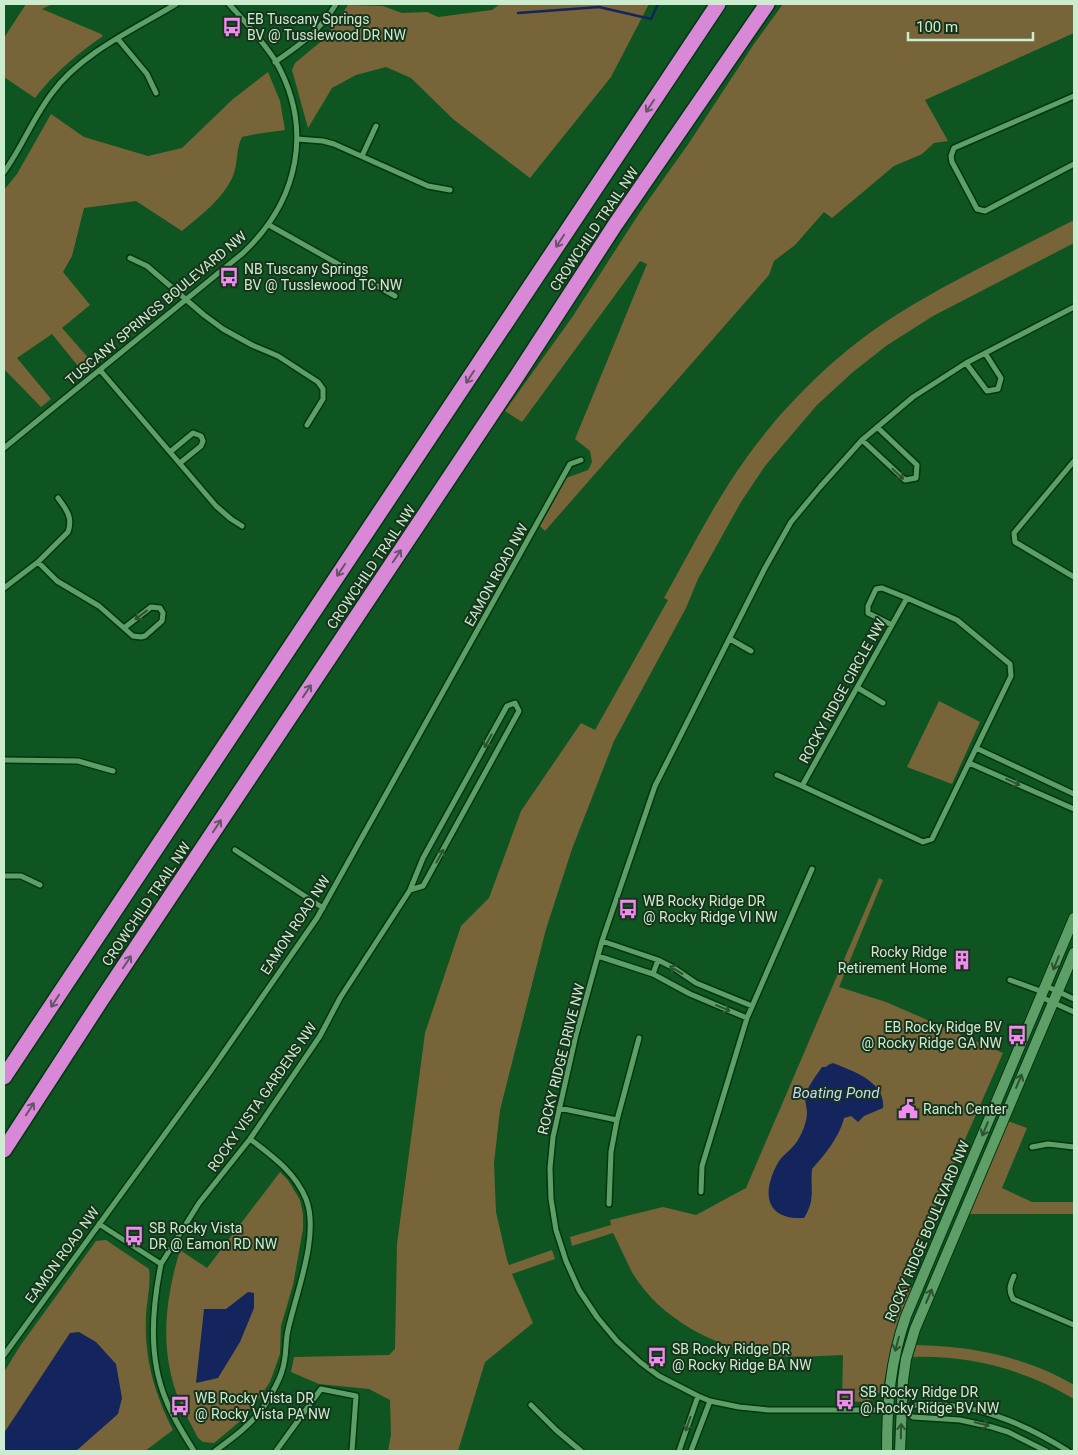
<svg xmlns="http://www.w3.org/2000/svg" width="1078" height="1455" font-family="Roboto,sans-serif">
<style>
.green{fill:#776539}
.water{fill:#14245d}
.lines{fill:none;stroke-linecap:round;stroke-linejoin:round}
.stream{stroke:#14245d;stroke-width:2.5}
.street-casing{stroke:#013710;stroke-width:8}
.secondary-casing{stroke:#013710;stroke-width:12}
.highway-casing{stroke:#013710;stroke-width:18}
.street{stroke:#5e9f67;stroke-width:5}
.secondary{stroke:#5e9f67;stroke-width:10}
.highway{stroke:#d988d8;stroke-width:15}
.oneway{stroke:#655567}
.oneway2{stroke:#2d5332}
.labels{text-anchor:middle;dominant-baseline:central;stroke-width:4;stroke-linejoin:round;paint-order:stroke}
.poi-label{font-size:14px;fill:#cbecce;stroke:#18331c;text-anchor:start}
.street-label{font-size:14px;fill:#cbecce;stroke:#18331c}
.water-label{font-size:15px;font-style:italic;fill:#c8d7fb;stroke:#18331c}
</style>
<rect width="100%" height="100%" fill="#0e5521"/>
<path class="green" d="M26,4H52L42,9L101,34L103,36C77,54 54,73 35,98L4,77V38Z
M500,4H649L611,77L530,178L453,119L411,78L386,67L356,75L332,88L308,128L292,70L295,63L324,39L348,5L383,6L402,13L427,12L438,17L492,10Z
M783,4H1074V33L925,100L948,141L934,143L922,154L894,166L832,218L824,212L795,245L774,261L769,275L545,531L540,526L566,478L588,470L592,462L590,451L575,439L647,264L640,261L522,422L505,411L573,316L640,212L689,143L754,44Z
M268,72L280,101L285,130L256,134L242,137C236,148 238,164 233,176C223,199 201,215 182,231L136,201L84,208L72,256L63,272L90,305L62,328L92,362L82,371L52,334L17,358L51,399L41,407L4,369V190L17,174L51,114L84,137L148,156L182,148L233,99Z
M1074,220V243L933,316L886,346L853,372L817,405L765,466L741,502L698,579L686,608L614,741L572,849L546,929L500,1110L494,1163L496,1212L507,1260L509,1265L552,1250L555,1259L512,1274L533,1323L485,1362L458,1451H388L391,1435L390,1400L369,1389L319,1384L291,1372L294,1357L389,1355L395,1349L397,1244L425,1033L461,926L489,898L521,811L581,723L595,730L668,600L664,598C691,550 715,501 747,457C783,407 830,360 881,325C942,284 1009,254 1074,220Z
M939,701L980,722L952,784L907,767Z
M879,878L883,880L839,987L886,1002L1003,1053L902,1283L912,1288C897,1324 889,1352 883,1390L867,1402L842,1401L843,1355C819,1356 791,1358 767,1355C715,1348 661,1319 633,1274C626,1261 620,1246 613,1233L572,1246L570,1237L611,1225L610,1220L663,1207L696,1215L746,1188Z
M1008,1121L1027,1128L1002,1188L1032,1202H1074V1214H968Z
M280,1172L288,1180L300,1200L303,1214V1229L293,1285L281,1326L280,1354L270,1382L257,1401L238,1423L214,1443L203,1442L198,1438C192,1425 184,1413 179,1400C159,1350 165,1300 180,1250L207,1268Z
M106,1240L149,1269C151,1285 147,1299 146,1315C144,1358 154,1392 173,1430L145,1451H4V1372L20,1346L96,1241Z
M916,1345C972,1346 1026,1357 1074,1385V1399C1026,1370 969,1355 913,1357Z"/>
<path class="water" d="M833,1063C853,1071 886,1082 883,1108L864,1116L858,1122L851,1116L844,1118C840,1136 824,1156 812,1169C810,1189 816,1199 804,1218C763,1220 762,1190 779,1161C785,1153 795,1147 799,1138C803,1132 807,1120 807,1113C807,1108 805,1102 805,1097C807,1087 816,1076 822,1067H826L828,1065Z
M248,1292L254,1293V1308L240,1342L218,1378L196,1383L204,1309H226Z
M79,1332L96,1342L116,1364L122,1398L118,1414L76,1451H4V1433L70,1333Z"/>
<g class="lines">
<path class="stream" d="M518,13L599,7L651,19L658,4"/>
<defs>
<path id="street" d="M118,39L147,74L156,93
M275,62C301,44 320,31 336,4
M1074,96L954,148L951,156L952,162L977,209L985,211L1074,164
M297,139L323,141L334,144L428,186L450,190
M362,156L376,126
M4,172C22,147 33,118 52,93C81,53 135,29 176,4
M269,225L395,296
M130,258L147,266L204,315L223,329L252,345L278,356L318,382L323,389V399L307,425
M966,363L987,391L998,389L1001,378L985,353
M100,370L216,506L231,519L242,526
M862,440L905,480L916,478L917,465L877,427
M4,448L243,253C299,200 314,128 275,60C262,40 245,22 229,4
M170,452L193,433L201,436L203,441L201,446L180,463
M1074,461L1014,533L1015,542L1074,577
M38,562L57,581L99,606L133,636L141,637L145,636L162,621L163,613L160,608L151,607L124,628
M4,588L38,562L68,532C73,518 67,510 58,498
M907,598L957,620L1010,664L1011,676L932,839L923,842L802,786Z
M892,625L868,613V606L876,589L882,588L907,598
M730,639L751,651
M858,688L883,703
M976,748L1074,794
M4,760L78,761L113,771
M969,763L1074,809
M777,775L802,786
M235,850L323,908
M4,876H21L40,885
M602,941L658,960L674,968L696,983L752,1006
M598,956L653,974L690,994L747,1018
M653,974L658,960
M1010,980L1043,992
M1046,986L1074,999
M1041,997L1074,1012
M559,1108L617,1120
M1032,1147L1048,1144L1074,1147
M701,1192L702,1166L747,1018L812,869
M609,1204L611,1152L617,1120L639,1038
M99,1224L161,1264C152,1309 148,1357 166,1400C173,1418 184,1435 194,1451
M161,1264L199,1203L250,1139L320,1036L340,998L410,890L423,858L507,706L515,703L519,711L423,886L410,890
M1014,1276C1010,1285 1008,1290 1013,1299L1074,1325
M4,1355L210,1072L317,918L570,464L581,460
M531,1405L556,1430L581,1451
M902,1410L913,1417L960,1420L992,1427L1008,1432L1046,1451
M215,1451C233,1438 252,1424 265,1405C271,1395 279,1382 282,1371C287,1357 285,1343 288,1330C296,1293 320,1235 306,1199C295,1172 272,1156 250,1139
M276,1451L321,1389L356,1396L352,1451
M679,1451L698,1396
M691,1451L710,1401
M1068,1451C1030,1427 989,1408 943,1405C934,1404 924,1403 916,1405C911,1406 906,1408 901,1410H768L739,1407L710,1401L698,1396L659,1376L640,1362L617,1341L597,1317L579,1290L566,1261L556,1230L551,1199L550,1168L553,1137L576,1035L602,941L655,786L765,568L791,522L820,487L862,440L913,397L966,363L1074,307"/>
<path id="secondary" d="M887,1451C887,1403 890,1362 906,1316L1074,918
M900,1451L903,1380L906,1359L915,1329L1074,953"/>
<path id="highway" d="M4,1077L718,4
M4,1150L100,1002L513,382L615,225L767,4"/>
</defs>
<use href="#street" class="street-casing"/>
<use href="#secondary" class="secondary-casing"/>
<use href="#highway" class="highway-casing"/>
<use href="#street" class="street"/>
<use href="#secondary" class="secondary"/>
<use href="#highway" class="highway"/>
</g>
<defs><path id="oneway-shaft" d="M-6 0H5M1.5-3L5.5 0L1.5 3" fill="none" stroke-width="1.6" stroke-linecap="round" stroke-linejoin="round" transform="scale(1.25)"/></defs>
<g class="oneway">
<use href="#oneway-shaft" transform="translate(650 106) rotate(124)"/>
<use href="#oneway-shaft" transform="translate(560 241) rotate(123)"/>
<use href="#oneway-shaft" transform="translate(470 377) rotate(123)"/>
<use href="#oneway-shaft" transform="translate(397 556) rotate(-56)"/>
<use href="#oneway-shaft" transform="translate(341 570) rotate(124)"/>
<use href="#oneway-shaft" transform="translate(307 691) rotate(-56)"/>
<use href="#oneway-shaft" transform="translate(217 826) rotate(-56)"/>
<use href="#oneway-shaft" transform="translate(127 962) rotate(-56)"/>
<use href="#oneway-shaft" transform="translate(55 1001) rotate(123)"/>
<use href="#oneway-shaft" transform="translate(30 1109) rotate(-57)"/>
</g>
<g class="oneway2">
<use href="#oneway-shaft" transform="translate(898 474) rotate(43)"/>
<use href="#oneway-shaft" transform="translate(141 615) rotate(142)"/>
<use href="#oneway-shaft" transform="translate(488 741) rotate(119)"/>
<use href="#oneway-shaft" transform="translate(1013 782) rotate(24)"/>
<use href="#oneway-shaft" transform="translate(440 856) rotate(-61)"/>
<use href="#oneway-shaft" transform="translate(1056 963) rotate(112)"/>
<use href="#oneway-shaft" transform="translate(676 970) rotate(-149)"/>
<use href="#oneway-shaft" transform="translate(723 1008) rotate(23)"/>
<use href="#oneway-shaft" transform="translate(1019 1081) rotate(-67)"/>
<use href="#oneway-shaft" transform="translate(985 1129) rotate(113)"/>
<use href="#oneway-shaft" transform="translate(929 1296) rotate(-67)"/>
<use href="#oneway-shaft" transform="translate(897 1344) rotate(105)"/>
<use href="#oneway-shaft" transform="translate(688 1424) rotate(109)"/>
<use href="#oneway-shaft" transform="translate(982 1424) rotate(14)"/>
<use href="#oneway-shaft" transform="translate(901 1431) rotate(-89)"/>
</g>
<defs>
<symbol id="bus-bare" viewBox="-9 -9 18 18"><path d="M-5-6H5V4H4V6H2V4H-2V6H-4V4H-5ZM-3.5-4V0h7V-4ZM-3.5 1.2v1.5H-2V1.2ZM2 1.2v1.5H3.5V1.2Z" fill="#f38af2" stroke="#18331c" stroke-width="2.5" paint-order="stroke"/></symbol>
<symbol id="building-bare" viewBox="-9 -9 18 18"><path d="M-4-6H4V6H1V3H-1V6H-4ZM-2.5-4.3h1.7v1.8h-1.7ZM.8-4.3h1.7v1.8H.8ZM-2.5-1h1.7V.8h-1.7ZM.8-1h1.7V.8H.8Z" fill="#f38af2" stroke="#18331c" stroke-width="2.5" paint-order="stroke"/></symbol>
<symbol id="civic-bare" viewBox="-9 -9 18 18"><path d="M-.6-6.5H3V-4.5H.6V-3L4-1V1h2V6H-6V1h2V-1L-.6-3ZM-1.2 2.5V6h2.4V2.5Z" fill="#f38af2" stroke="#18331c" stroke-width="2.5" paint-order="stroke"/></symbol>
</defs>
<g fill-rule="evenodd">
<use href="#bus-bare" x="218" y="13" width="28" height="28"/>
<use href="#bus-bare" x="215" y="263" width="28" height="28"/>
<use href="#bus-bare" x="614" y="895" width="28" height="28"/>
<use href="#building-bare" x="948" y="946" width="28" height="28"/>
<use href="#bus-bare" x="1003" y="1021" width="28" height="28"/>
<use href="#civic-bare" x="894" y="1095" width="28" height="28"/>
<use href="#bus-bare" x="120" y="1222" width="28" height="28"/>
<use href="#bus-bare" x="643" y="1343" width="28" height="28"/>
<use href="#bus-bare" x="831" y="1386" width="28" height="28"/>
<use href="#bus-bare" x="166" y="1392" width="28" height="28"/>
</g>
<g class="labels">
<g class="poi-label">
<text x="247" y="19">EB Tuscany Springs<tspan x="247" dy="16">BV @ Tusslewood DR NW</tspan></text>
<text x="244" y="269">NB Tuscany Springs<tspan x="244" dy="16">BV @ Tusslewood TC NW</tspan></text>
<text x="643" y="901">WB Rocky Ridge DR<tspan x="643" dy="16">@ Rocky Ridge VI NW</tspan></text>
<text x="947" y="952" text-anchor="end">Rocky Ridge<tspan x="947" dy="16">Retirement Home</tspan></text>
<text x="1002" y="1027" text-anchor="end">EB Rocky Ridge BV<tspan x="1002" dy="16">@ Rocky Ridge GA NW</tspan></text>
<text x="923" y="1109">Ranch Center</text>
<text x="149" y="1228">SB Rocky Vista<tspan x="149" dy="16">DR @ Eamon RD NW</tspan></text>
<text x="672" y="1349">SB Rocky Ridge DR<tspan x="672" dy="16">@ Rocky Ridge BA NW</tspan></text>
<text x="860" y="1392">SB Rocky Ridge DR<tspan x="860" dy="16">@ Rocky Ridge BV NW</tspan></text>
<text x="195" y="1398">WB Rocky Vista DR<tspan x="195" dy="16">@ Rocky Vista PA NW</tspan></text>
</g>
<g class="street-label">
<text transform="translate(594 229) rotate(-56)">CROWCHILD TRAIL NW</text>
<text transform="translate(156 308) rotate(-40)">TUSCANY SPRINGS BOULEVARD NW</text>
<text transform="translate(371 567) rotate(-56)">CROWCHILD TRAIL NW</text>
<text transform="translate(496 575) rotate(-61)">EAMON ROAD NW</text>
<text transform="translate(842 691) rotate(-61)">ROCKY RIDGE CIRCLE NW</text>
<text transform="translate(146 904) rotate(-56)">CROWCHILD TRAIL NW</text>
<text transform="translate(295 925) rotate(-57)">EAMON ROAD NW</text>
<text transform="translate(561 1059) rotate(-76)">ROCKY RIDGE DRIVE NW</text>
<text transform="translate(262 1097) rotate(-55)">ROCKY VISTA GARDENS NW</text>
<text transform="translate(927 1231) rotate(-67)">ROCKY RIDGE BOULEVARD NW</text>
<text transform="translate(62 1255) rotate(-54)">EAMON ROAD NW</text>
</g>
<g class="water-label">
<text x="836" y="1093">Boating Pond</text>
</g>
</g>
<rect width="1078" height="1455" fill="none" stroke="#cbecce" stroke-width="10"/>
<path d="M908 32v8h125v-8" fill="none" stroke="#cbecce" stroke-width="2.5"/>
<text x="916" y="32" font-size="15" fill="#cbecce" stroke="#18331c" stroke-width="4" paint-order="stroke">100 m</text>
</svg>
